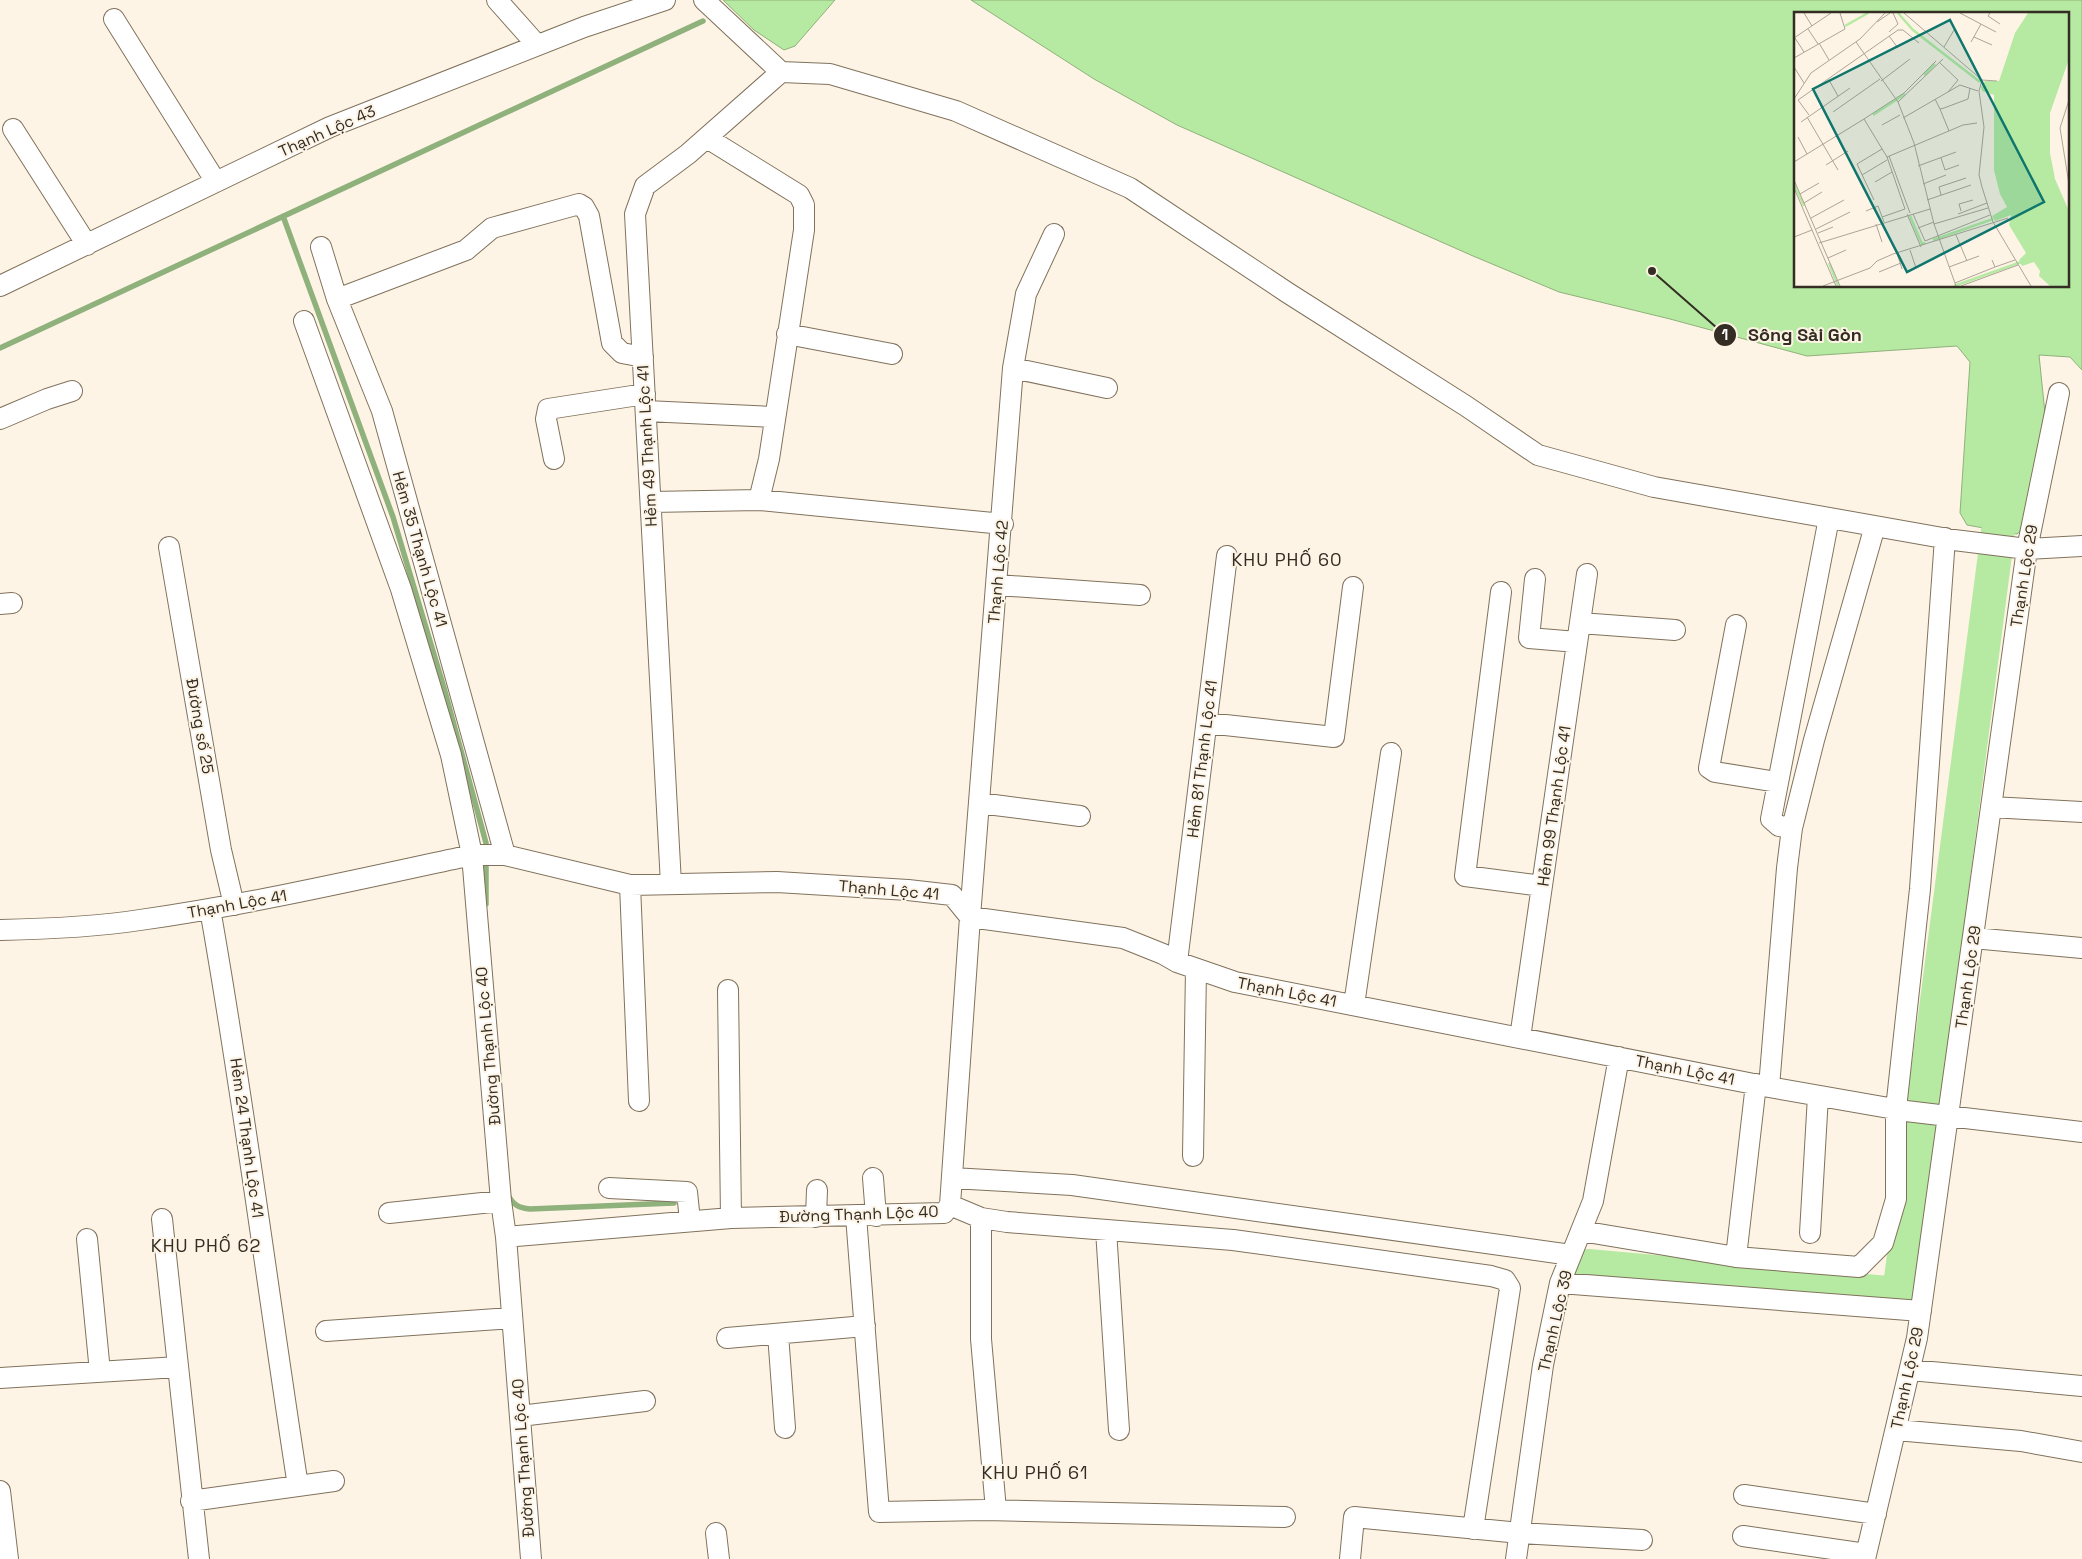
<svg xmlns="http://www.w3.org/2000/svg" width="2082" height="1559" font-family="'Space Grotesk',sans-serif">
<style>
.water{fill:#b6e9a1;stroke:#8fb17b;fill-rule:evenodd}
.lines{fill:none;stroke-linecap:round;stroke-linejoin:round}
.stream{stroke:#8fb17b;stroke-width:5.5}
.river{stroke:#b6e9a1;stroke-width:34}
.minor-casing{stroke:#80725c;stroke-width:22}
.minor{stroke:#fff;stroke-width:20}
.labels{text-anchor:middle;dominant-baseline:central;stroke-width:4;stroke-linejoin:round;paint-order:stroke}
.street-label{font-size:16px;fill:#332d23;stroke:#fef4e6}
.neighbourhood-label{font-size:18px;letter-spacing:1px;fill:#332d23;stroke:#fef4e6}
.inset-river{fill:none;stroke:#b6e9a1;stroke-width:2.5}
.inset-road{fill:none;stroke:#ada498;stroke-width:1}
.view{fill:#0f766e;fill-opacity:0.15;stroke:#0f766e;stroke-width:2.5}
.inset-edge{fill:none;stroke:#332d23;stroke-width:2.5}
.leader{fill:none;stroke:#332d23;stroke-width:2}
.callout-dot{fill:#332d23;stroke:#fef4e6;stroke-width:2}
.mark-label{font-size:15px;text-anchor:middle;font-weight:bold;fill:#fff}
.callout-label{font-size:18px;text-anchor:middle;font-weight:bold;fill:#332d23;stroke:#fef4e6;stroke-width:4;stroke-linejoin:round;paint-order:stroke}
</style>
<rect width="100%" height="100%" fill="#fef4e6"/>
<path class="water" d="M723,0H835L795,46L784,50L754,30Z
M971,0H2082V370L2070,357L2039,355L2046,423L2028,524L2017,534L1967,525L1960,513L1970,362L1957,346L1807,356L1670,319L1559,292L1473,256L1177,125L1094,79ZM1796,14H2068V286H1796Z"/>
<g class="lines">
<path class="stream" d="M283,216L393,517L444,688L486,843V904
M0,348L703,21
M508,1195C513,1205 519,1208 530,1209L674,1203"/>
<path class="river" d="M1588,1266L1899,1294L2004,485"/>
<defs>
<path id="minor" d="M497,0L537,45
M704,0L781,72L830,74L956,111L1130,188L1288,293L1466,406L1538,455L1654,487L1954,540L2027,549L2082,546
M114,19L216,182
M13,129L87,245
M321,247L337,299L382,411L505,855
M0,286L330,127L584,27L665,0
M337,299L466,250L492,228L579,204L584,207L589,216L612,343L622,353L643,357
M304,321L401,589L451,755L472,855L501,1201L506,1237
M787,334L892,354
M1013,368L1107,388
M646,411L775,417
M0,419L47,399L72,391
M554,459L546,419L548,409L645,394
M759,500L1003,524
M651,502L759,500L769,459L804,230V205L799,195L707,138
M169,547L221,850L234,905
M1535,579L1529,638L1577,642
M997,585L1140,595
M1501,592L1465,876L1542,886
M0,604L12,603
M1580,623L1675,630
M1736,625L1709,768L1715,772L1777,782
M1207,723L1334,737L1353,587
M979,803L1080,816
M1991,807L2082,812
M1792,828L1779,826L1771,819L1829,518
M671,884L635,214L645,186L688,154L781,72
M630,885L639,1101
M210,909C244,1100 268,1293 298,1486
M0,930C47,929 94,927 140,920C252,904 361,879 472,855H505L630,885L777,882L908,890L952,895L970,917L1123,938L1163,954L1177,962L1235,982L1769,1087L1906,1111L2082,1132
M1973,938L2082,948
M1177,962L1227,556
M728,990L731,1218
M1354,1005L1391,753
M1520,1038L1587,574
M1769,1087L1787,868L1792,828L1814,740L1875,526
M1193,1156L1196,969
M873,1178L876,1216
M952,1178L1072,1185L1571,1255
M609,1188L687,1192L690,1221
M950,1205L981,1218L1007,1222L1233,1240L1491,1276L1505,1280L1510,1288L1473,1529
M389,1213L501,1201
M856,1216L879,1512L985,1510L1285,1517
M816,1217L817,1190
M981,1218V1339L996,1510
M162,1219L199,1559
M1106,1230L1119,1430
M1581,1231L1736,1257L1859,1267L1883,1243L1896,1199V1109L1920,889L1945,538
M1810,1233L1818,1096
M87,1239L100,1372
M1736,1257L1756,1084
M1560,1283L1921,1311
M326,1331L512,1318
M778,1334L785,1428
M727,1338L865,1326
M1910,1370L2082,1386
M0,1378L178,1367
M520,1416L645,1401
M1896,1430L2021,1441L2082,1452
M0,1491L8,1559
M1744,1495L1876,1514
M191,1501L334,1481
M716,1533L719,1559
M1743,1536L1866,1554
M531,1559L506,1237L731,1218L944,1213L950,1205L970,917L1013,368L1026,294L1054,234
M1350,1559L1354,1517L1520,1533L1642,1540
M1516,1559L1543,1365L1560,1283L1593,1201L1619,1057
M1865,1559L1917,1338L2027,549L2059,393"/>
</defs>
<use href="#minor" class="minor-casing"/>
<use href="#minor" class="minor"/>
</g>
<g class="labels">
<g class="street-label">
<text transform="translate(327 131) rotate(-24)">Thạnh Lộc 43</text>
<text transform="translate(647 446) rotate(-93)">Hẻm 49 Thạnh Lộc 41</text>
<text transform="translate(420 549) rotate(74)">Hẻm 35 Thạnh Lộc 41</text>
<text transform="translate(998 572) rotate(-85)">Thạnh Lộc 42</text>
<text transform="translate(2024 576) rotate(-81)">Thạnh Lộc 29</text>
<text transform="translate(200 726) rotate(80)">Đường số 25</text>
<text transform="translate(1202 759) rotate(-83)">Hẻm 81 Thạnh Lộc 41</text>
<text transform="translate(1554 806) rotate(-82)">Hẻm 99 Thạnh Lộc 41</text>
<text transform="translate(889 890) rotate(5)">Thạnh Lộc 41</text>
<text transform="translate(237 904) rotate(-10)">Thạnh Lộc 41</text>
<text transform="translate(1968 977) rotate(-82)">Thạnh Lộc 29</text>
<text transform="translate(1287 992) rotate(11)">Thạnh Lộc 41</text>
<text transform="translate(488 1046) rotate(-95)">Đường Thạnh Lộc 40</text>
<text transform="translate(1685 1070) rotate(11)">Thạnh Lộc 41</text>
<text transform="translate(247 1138) rotate(82)">Hẻm 24 Thạnh Lộc 41</text>
<text transform="translate(859 1214) rotate(-2)">Đường Thạnh Lộc 40</text>
<text transform="translate(1555 1321) rotate(-77)">Thạnh Lộc 39</text>
<text transform="translate(1907 1378) rotate(-78)">Thạnh Lộc 29</text>
<text transform="translate(523 1458) rotate(-94)">Đường Thạnh Lộc 40</text>
</g>
<g class="neighbourhood-label">
<text x="1287" y="559">KHU PHỐ 60</text>
<text x="206" y="1245">KHU PHỐ 62</text>
<text x="1035" y="1472">KHU PHỐ 61</text>
</g>
</g>
<g transform="translate(1794 12)">
<rect width="275" height="275" fill="#fef4e6"/>
<path d="M234,1H275V47L256,101V141L261,167L275,199V274H256L245,264L246,259L240,250L228,254L225,248L232,241L215,213L217,203L201,209L198,204L213,195L206,182L200,158V83L188,79L187,75L191,69H205L221,21Z" fill="#b6e9a1"/>
<path class="inset-river" d="M104,1L119,18L186,70M51,14L74,1M130,63L141,52M79,103L111,82M0,172L10,194M116,204L128,232L131,231M139,228L199,207M35,251L44,274M160,274L230,249"/>
<path class="inset-road" d="M10,1L18,14M46,1L51,17M110,1L188,68L203,69M166,1L202,20M196,1L194,4L206,12M83,10L96,1M14,17L24,32M95,20L104,12L99,1M95,24L104,36M180,25L198,33M0,26L37,1M1,26L10,40M62,30L104,90L120,131L140,212L162,274M177,30L187,12M25,31L35,48M150,35L160,18M0,46L51,17M145,50L164,68L154,80M0,55L10,71M35,68L44,84M188,68L185,79L190,115L185,163L188,175L199,210L237,274M87,69L116,47M0,87L17,61L66,27L91,1M141,87L146,97L150,96L174,87L176,76M4,88L104,18H109L125,31M4,88L15,103M275,88L266,116L275,172M104,90L149,47M146,97L155,119M39,100L86,67M13,105L44,158M109,106L166,73L184,79M70,107L110,81L142,49M7,110L56,76M88,113L106,103M4,125L13,142M95,144L116,201M147,146L151,158L165,153M0,150L70,107L93,145L169,113L183,111M32,153L54,139M124,154L162,140M68,163L93,148M0,168L46,274M81,170L98,160M129,172L152,163M0,176L18,218L0,225M6,182L25,171M147,183L145,175L172,166M80,188L63,152L88,137M133,188L177,173M10,191L28,180M72,199L84,194L90,210M167,199L165,192L179,188M113,202L127,235M119,202L131,229L196,203M164,202L193,191M88,205L111,197L93,145M17,206L50,188M82,212L88,230M140,212L194,196M124,216L140,210M22,217L56,200M18,218L42,274M24,221L39,215M162,223L173,249M25,231L136,197M116,238L122,256M103,241L108,257M34,246L52,238M198,248L201,255L221,248M155,255L185,244M85,260L107,251M161,271L201,255M29,274L76,256L83,249L99,242L214,206M167,274L224,253"/>
<path class="view" d="M156,8L250,190L113,260L19,77Z"/>
<rect width="275" height="275" class="inset-edge"/>
</g>
<path class="leader" d="M1652 271L1725 335"/>
<g class="callout-dot">
<circle cx="1652" cy="271" r="5"/>
<circle cx="1725" cy="335" r="12"/>
</g>
<g class="mark-label">
<text x="1725" y="340">1</text>
</g>
<g class="callout-label">
<text x="1805" y="341">Sông Sài Gòn</text>
</g>
</svg>
